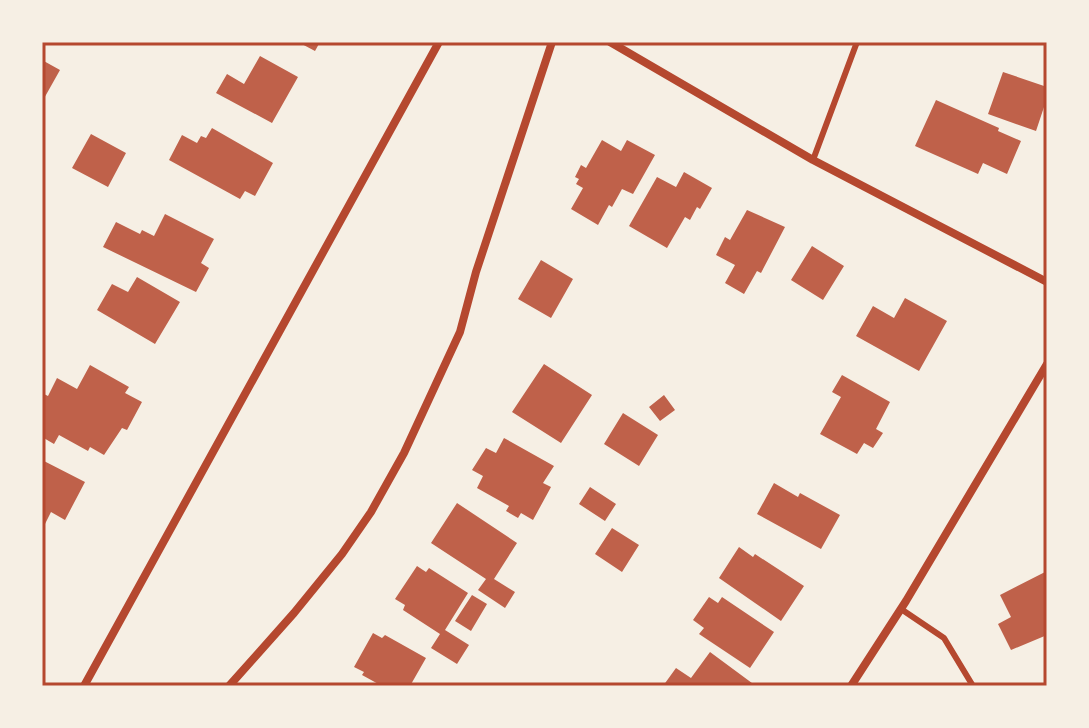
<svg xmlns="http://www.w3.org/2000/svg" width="1089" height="728" font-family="'Zilla Slab',serif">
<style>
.building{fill:#bf614a}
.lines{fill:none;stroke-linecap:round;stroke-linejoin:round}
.service{stroke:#b5482f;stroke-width:6}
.minor{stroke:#b5482f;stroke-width:8}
.neatline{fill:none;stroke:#b5482f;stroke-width:3}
</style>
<rect width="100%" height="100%" fill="#f6efe4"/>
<path class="building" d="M298,42H320L315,51Z
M260,56L298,77L272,123L216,93L227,74L244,84Z
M42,60L60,70L42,102Z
M1003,72L1047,87V98L1036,131L988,114Z
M936,100L999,128L998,131L1021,141L1007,174L983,163L978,174L915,146Z
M212,128L273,163L255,196L245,191L240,199L169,160L182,135L197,143L201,136L206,138Z
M91,134L126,153L108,187L72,168Z
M602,140L621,151L627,140L655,155L633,194L622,189L612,207L609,205L598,225L571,209L583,188L576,184L579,179L575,177L581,165L586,168Z
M684,172L712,188L700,209L697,207L690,220L685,217L667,248L629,226L657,177L676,187Z
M747,210L785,227L761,273L757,271L744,294L725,283L735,265L716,255L725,237L730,240Z
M165,214L214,239L201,263L209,268L196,292L103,247L116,222L140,234L142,230L154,236Z
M812,246L844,266L823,300L791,280Z
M541,260L573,279L551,318L518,299Z
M137,277L180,302L155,344L97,310L112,284L128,292Z
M905,298L947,321L919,371L856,336L873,306L894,318Z
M544,364L592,395L561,443L512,412Z
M90,365L129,387L125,393L142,402L127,430L122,428L104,455L90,447L88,451L59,435L54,444L42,437V393L48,396L57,378L77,389Z
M842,375L890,402L876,429L883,433L873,448L864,443L857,454L820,434L841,397L832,392Z
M664,395L675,410L660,421L649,407Z
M623,413L658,435L639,466L604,444Z
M504,438L554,466L543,483L551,487L533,520L521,513L518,518L506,511L509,506L477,488L483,476L472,470L486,448L496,453Z
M42,460L85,482L65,520L51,512L42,530Z
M774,483L798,497L800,493L840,515L821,549L757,514Z
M590,487L616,504L605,521L579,504Z
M457,503L517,543L494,579L515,592L505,608L478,590L486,579L431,543Z
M612,528L639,545L622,572L595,554Z
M739,547L753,557L755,554L804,586L781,621L719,578Z
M417,566L426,572L429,568L468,593L445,630L469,645L457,664L431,648L440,634L403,610L405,605L395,599Z
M1047,571V635L1011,650L998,624L1011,617L1000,595Z
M472,595L487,604L471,631L455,621Z
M709,597L718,603L722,597L774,632L750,668L699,634L704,628L693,620Z
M373,633L382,638L385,635L426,658L410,686H382L362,675L364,672L354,667Z
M710,652L756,686H663L676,668L691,678Z"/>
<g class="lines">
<path class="service" d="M813,160L857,42
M901,609L944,638L973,686"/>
<path class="minor" d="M610,42L813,160L1047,282
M84,686L439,42
M229,686L294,613L342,554L371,512L404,453L460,332L476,272L552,42
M851,686L906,601L1047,364"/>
</g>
<rect width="1089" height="728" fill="none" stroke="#f6efe4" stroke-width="88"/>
<rect x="44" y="44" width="1001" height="640" class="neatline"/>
</svg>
